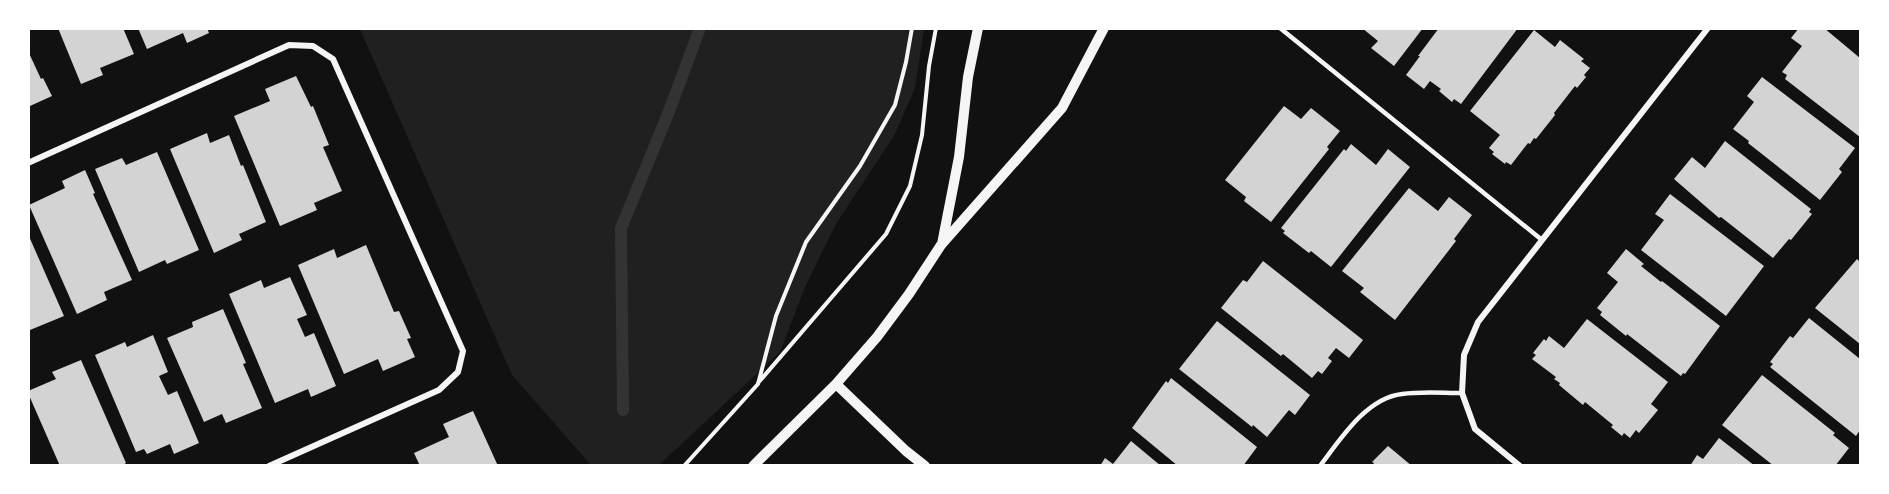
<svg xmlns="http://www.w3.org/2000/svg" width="1889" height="494" font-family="Merriweather,serif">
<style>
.green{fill:#202020}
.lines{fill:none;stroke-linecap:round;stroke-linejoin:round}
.stream{stroke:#333;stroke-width:12}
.building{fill:#d3d3d3}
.path{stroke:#f5f5f5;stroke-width:4}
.service{stroke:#f5f5f5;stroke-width:4.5}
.minor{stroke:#f5f5f5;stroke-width:6}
.tertiary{stroke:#f5f5f5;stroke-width:10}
</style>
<rect width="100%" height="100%" fill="#111"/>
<path class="green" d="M360,29H924L915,88L895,134L836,224L805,287L780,352L658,466L591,465L512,375Z"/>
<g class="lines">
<path class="stream" d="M623,410L621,228L668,114L700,28"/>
</g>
<path class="building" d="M58,28H123L134,54L100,68L103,75L81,84Z
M138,28H207L209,33L187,43L183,33L147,49Z
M1362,28H1423L1394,66L1371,48L1378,41Z
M1439,28H1518L1461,104L1454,99L1452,102L1439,91L1441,89L1430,81L1424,89L1406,75L1420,56H1418Z
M1799,28H1824L1860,58V137L1785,79L1787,75L1782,72L1802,46L1791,38Z
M1534,30L1555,47L1560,40L1584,59L1581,61L1590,68L1584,75L1586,77L1577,88L1575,86L1554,113L1555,115L1536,139L1534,138L1530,144L1528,143L1511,165L1506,162L1505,164L1492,154L1494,152L1489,148L1500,135L1470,111Z
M28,51L41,79L43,78L52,96L30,106L28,103Z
M296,76L311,107L313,106L329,145L323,147L342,191L314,203L317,210L280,226L234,116L270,101L265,89Z
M1762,77L1855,148L1839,169L1842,172L1820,200L1748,143L1749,141L1733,129L1754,102L1747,96Z
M1284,106L1301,119L1311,108L1340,131L1327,147L1329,149L1271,222L1244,201L1246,197L1225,180Z
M207,133L210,143L229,135L241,166L243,165L266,222L239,234L242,240L214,253L170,149Z
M1725,141L1811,209L1809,212L1812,214L1791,240L1789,239L1773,258L1721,217L1719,218L1674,179L1692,157L1705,168Z
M1351,144L1376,165L1388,149L1410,167L1331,267L1311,251L1309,253L1283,233L1285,231L1281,228L1344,149L1346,151Z
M157,152L199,250L167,264L165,260L139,272L95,169L122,158L126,165Z
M85,170L95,193L93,194L132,280L104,292L107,300L77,314L29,205L65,188L62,181Z
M1409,188L1438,211L1449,197L1472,215L1454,239L1456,241L1395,320L1360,292L1364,288L1342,271Z
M1670,194L1764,266L1726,316L1641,250L1664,220L1655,214Z
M28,234L64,316L30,330L28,326Z
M366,245L394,312L399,311L411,338L407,339L415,357L383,371L378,359L344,374L298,265L334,249L337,258Z
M1626,249L1644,264L1641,266L1661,282L1662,281L1720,326L1685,374L1683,373L1681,376L1627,334L1626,336L1600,315L1602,312L1597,308L1618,282L1607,273Z
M1857,259L1860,262V344L1815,308Z
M1263,261L1363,340L1349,358L1336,348L1328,358L1332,361L1322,374L1318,371L1312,378L1283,354L1281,356L1221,308L1243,280L1247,282Z
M290,277L307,315L297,319L305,337L314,333L336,386L311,397L308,389L275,403L229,294L261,280L264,288Z
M223,309L246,363L243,364L262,408L226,423L222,414L204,422L167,338L193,327L192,322Z
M1809,318L1860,359V430L1856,436L1770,367L1773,364L1770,362L1790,336L1793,338Z
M1587,319L1668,382L1651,404L1658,410L1639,433L1636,430L1630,438L1624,433L1622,436L1611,427L1613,425L1585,402L1583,405L1559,385L1560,383L1554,379L1556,377L1532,359L1536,355L1533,353L1544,339L1546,341L1549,336L1564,348Z
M1217,321L1310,395L1295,415L1289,410L1267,437L1253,425L1252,427L1179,369Z
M153,335L168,372L159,376L168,395L177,391L199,443L174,454L170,444L147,454L144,449L136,452L95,355L125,342L127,347Z
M81,360L126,463L121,466H60L28,393V391L56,379L52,372Z
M1762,375L1835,433L1833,435L1849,448L1835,466H1774L1722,425Z
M1171,378L1257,447L1243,466H1178L1132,428L1166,381L1168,383Z
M473,411L498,466H420L414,453L449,437L443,424Z
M1719,438L1755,466H1690L1697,455L1703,459Z
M1131,441L1161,466H1100L1105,458L1113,464Z
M1388,446L1412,466H1372L1374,463L1372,462Z"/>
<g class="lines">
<path class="path" d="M758,383L886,234L910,186L922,135L929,66L936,28
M684,466L758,384L776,316L806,242L860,166L895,105L906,62L912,28"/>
<path class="service" d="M1280,28L1542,240
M1320,466C1340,440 1366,398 1402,394C1421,391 1443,393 1462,393"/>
<path class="minor" d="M28,163L289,45L313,46L333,59L463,351L458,372L439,390L269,466
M1520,466L1475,429L1462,393L1464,355L1478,322L1708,28"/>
<path class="tertiary" d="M942,244L959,157L968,77L978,28
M836,384L906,451L925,466
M753,466L836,384L877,337L909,294L941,245L1062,108L1104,28"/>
</g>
<rect width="1889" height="494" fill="none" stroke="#ffffff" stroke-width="60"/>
</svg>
